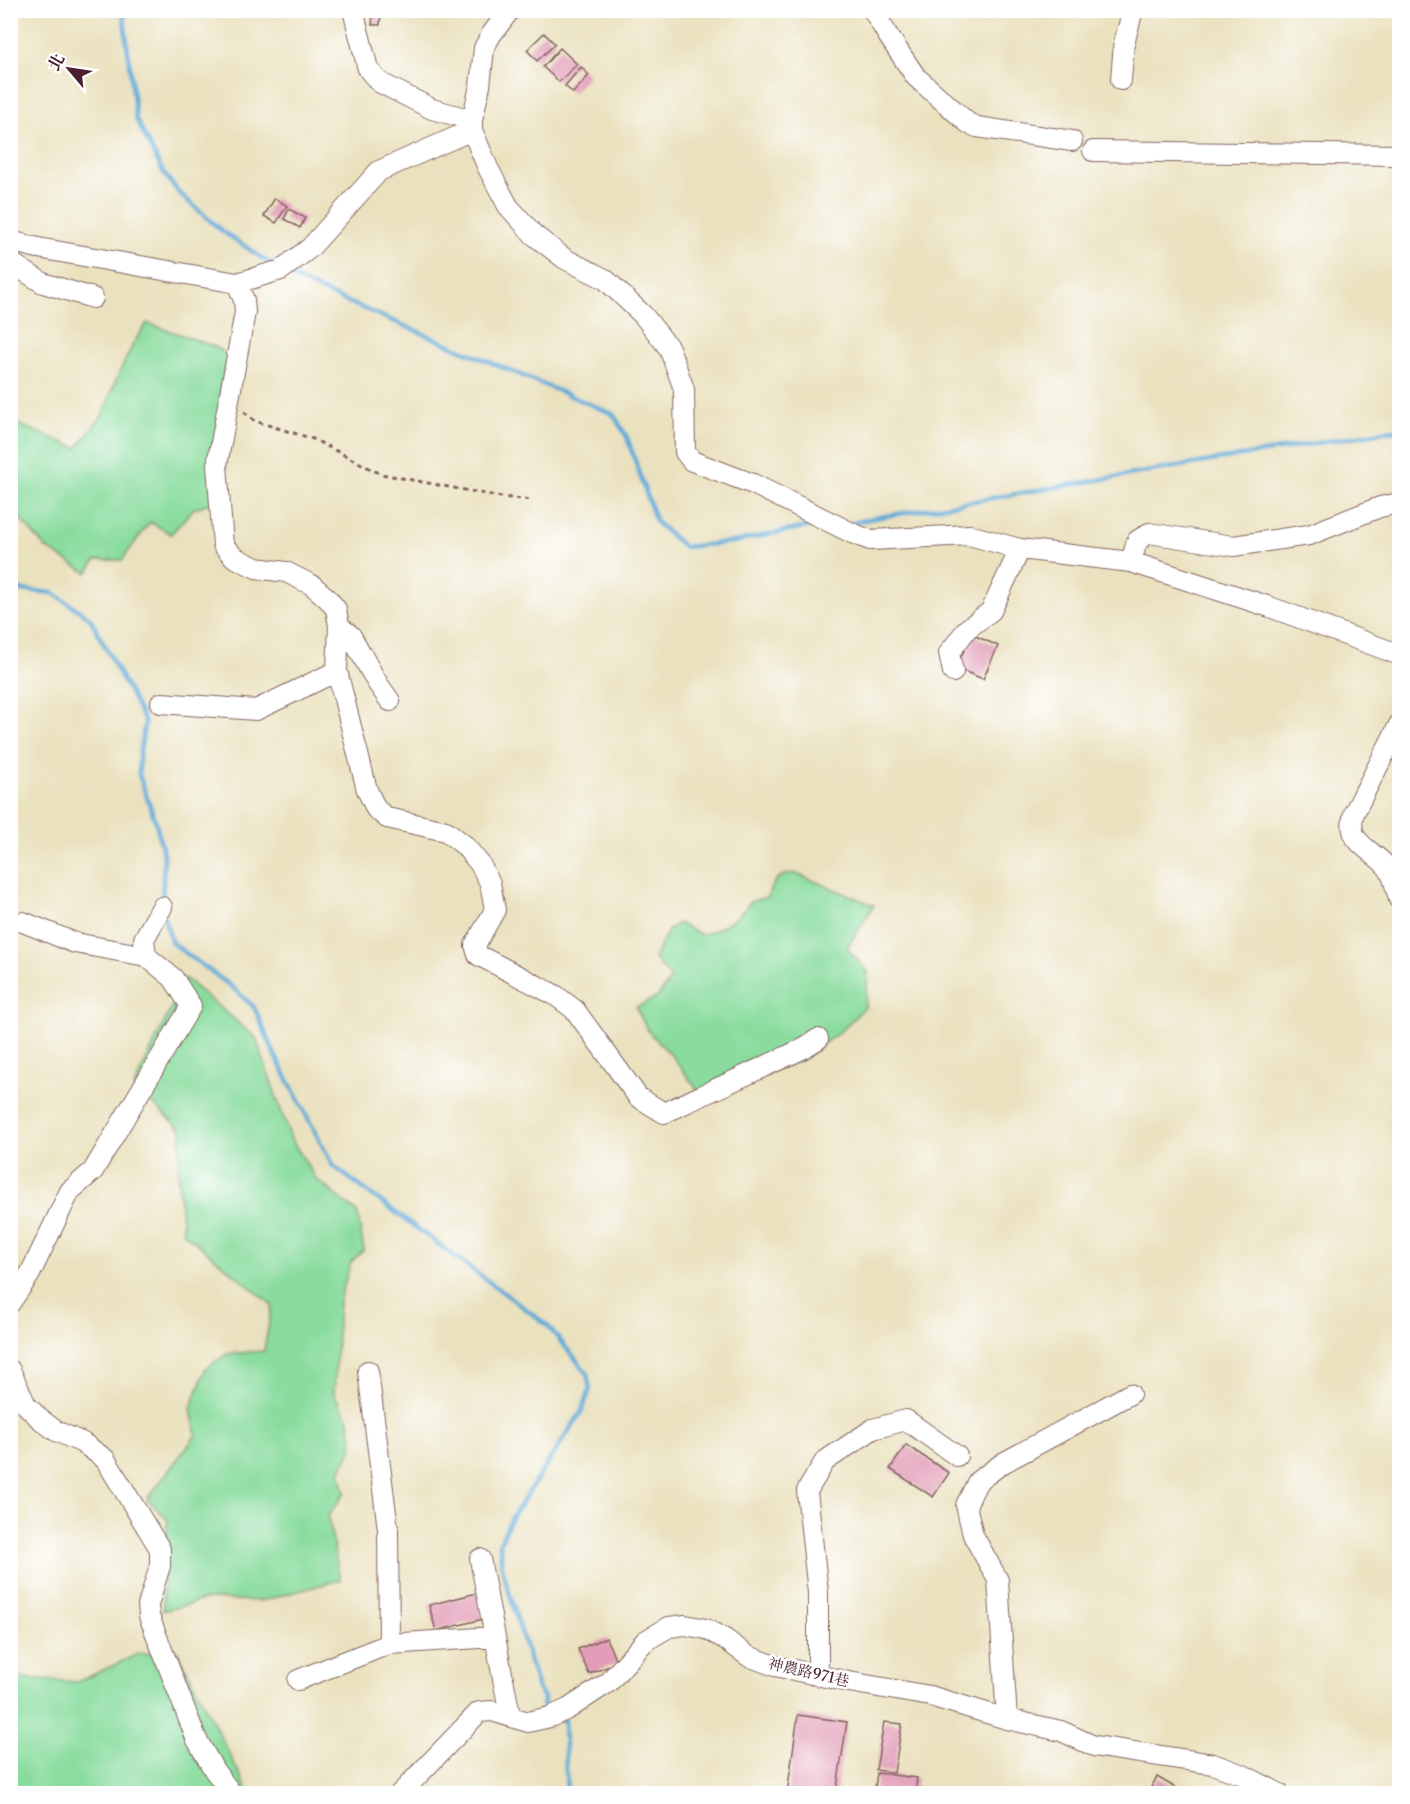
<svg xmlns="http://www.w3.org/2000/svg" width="1410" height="1804" font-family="'Libre Caslon Text','Noto Serif TC',serif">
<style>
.green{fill:#89dc9e;stroke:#6a7e64;stroke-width:1.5}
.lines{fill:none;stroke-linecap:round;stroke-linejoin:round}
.stream{stroke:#60abd8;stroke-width:4.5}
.building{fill:#e29db8}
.minor-casing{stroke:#82635e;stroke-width:22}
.path{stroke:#82635e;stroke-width:3;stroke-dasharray:4.5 4.5;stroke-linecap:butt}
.minor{stroke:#fff;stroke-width:20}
.labels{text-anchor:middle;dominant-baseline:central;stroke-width:5;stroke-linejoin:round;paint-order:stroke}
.street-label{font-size:15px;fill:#4a1f2b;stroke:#fff}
</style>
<rect width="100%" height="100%" fill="#fff"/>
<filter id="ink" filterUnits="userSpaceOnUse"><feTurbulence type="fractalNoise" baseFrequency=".0167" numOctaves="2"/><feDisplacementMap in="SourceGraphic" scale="12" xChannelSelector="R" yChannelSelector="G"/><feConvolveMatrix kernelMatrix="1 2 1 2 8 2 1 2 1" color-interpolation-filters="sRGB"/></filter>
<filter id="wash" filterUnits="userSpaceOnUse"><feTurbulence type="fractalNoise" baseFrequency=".008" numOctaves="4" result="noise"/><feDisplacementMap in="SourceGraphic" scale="24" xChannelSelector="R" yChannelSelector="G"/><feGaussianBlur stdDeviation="1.35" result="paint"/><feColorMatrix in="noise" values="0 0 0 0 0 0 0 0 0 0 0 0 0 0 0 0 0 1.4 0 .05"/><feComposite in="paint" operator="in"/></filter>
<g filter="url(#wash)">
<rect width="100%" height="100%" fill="#eae1be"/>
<path class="green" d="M147,323L213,346L229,355L222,379L218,500L193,509L171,534L150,522L122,560H96L87,573L46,548L11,509L10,421L77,448L102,416L116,380L133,344Z
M794,873L874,905L847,948L868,972L865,1007L842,1030L803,1059L702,1096L673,1057L648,1031L636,1007L658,997L671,978L654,959L668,930L678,923L702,935C722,927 737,921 750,902L767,897C773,882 776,875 794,873Z
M185,978L256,1038L291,1139L316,1179L357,1212L364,1250L351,1262L339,1301L334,1394L349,1420L353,1446L340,1472L345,1493L328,1516L340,1580L261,1601L207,1599L163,1611V1564L168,1520L147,1499L196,1435L191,1408L206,1368L227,1354L264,1351L272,1305L183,1232L178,1178L181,1129L134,1087Z
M178,1652L249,1793H11L10,1677L77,1682L138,1654Z"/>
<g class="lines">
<path class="stream" d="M123,10L136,119L163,172L179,193L222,231L274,266
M286,273L315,288L613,414L627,437L656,522L684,547L733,542L820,524
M850,524L868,519L1400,429
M10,589L53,593L90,618L145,722L139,756V775L156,823L164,857L162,903
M164,917L172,943L232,987L254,1007L275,1055L333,1166L547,1325L587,1373L590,1389L582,1411L510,1520L500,1543L502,1568L538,1689L544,1698L543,1710L546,1714
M562,1719L564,1720L567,1794"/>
</g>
<g id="blocks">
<path class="building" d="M373,14H381L380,25H372Z
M544,33L555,44L537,61L527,50Z
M560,48L577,64L559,82L543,67Z
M581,67L589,75L573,93L565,86Z
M275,198L287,206L276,223L264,216Z
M289,209L305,218L300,228L284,219Z
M971,634L998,646L983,679L956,668Z
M906,1445L949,1473L933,1497L890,1469Z
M477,1593L483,1619L436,1631L429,1605Z
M606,1638L617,1663L589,1674L578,1649Z
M798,1715L847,1722L836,1794H787Z
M884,1722L902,1724L894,1773L876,1770Z
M877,1773L917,1778L915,1794H874Z
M1157,1777L1186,1794H1147Z"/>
</g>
</g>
<g filter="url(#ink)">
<use href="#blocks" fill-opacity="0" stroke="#82635e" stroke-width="1.5"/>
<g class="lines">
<defs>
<path id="minor" d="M353,10L368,69L379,82L432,109L472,120
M510,10L491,35L484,48L480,86L472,120V130L488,168L508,206L534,235L565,259L605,279L643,315L669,348L684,389L685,452L692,461L753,484L854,534L870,540L969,535L1020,549L1131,562L1270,607L1400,655
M873,10L887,34L916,77L968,123L977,127L1072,141
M1121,80L1124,43L1133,10
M1093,151L1400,155
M10,241L38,248L237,283L281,270L310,248L379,171L472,130
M10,262L43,283L93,298
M237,283L244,300L245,312L217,465L223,545L234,557L256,568L286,572L312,585L327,598L336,609L339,626L351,636L378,684L390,701
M1131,562L1137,541L1149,533L1233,546L1309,535L1380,507L1400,503
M337,671L367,790L376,809L387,818L446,831L464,845L480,864L490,883L495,910L475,945L478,955L555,995L575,1010L638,1097L664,1113L800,1050L818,1039
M953,672L949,653L967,629L991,611L1020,549
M161,703L256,710L337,671L339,626
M1399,899C1396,890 1394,876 1388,868C1372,848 1345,844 1354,813L1400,723
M23,922L75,943L146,956L144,939L162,907
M10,1303L30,1274L70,1191L93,1171L191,1006L173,978L146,956
M10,1370L26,1405L40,1419L56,1431L83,1443L105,1459L160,1549V1566L148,1605L149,1616L196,1738L214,1770L232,1794
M368,1371L388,1529L389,1644
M480,1559L510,1715
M818,1675V1593L807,1491L825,1461L873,1429L906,1420L957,1456
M298,1680L389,1644L494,1637
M1007,1719L998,1580L973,1535L966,1505L978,1481L1003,1463L1130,1394
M400,1794L479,1712L492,1711L528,1722L550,1717L568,1709L609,1682L645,1641L669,1627L685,1625L706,1629L725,1639L748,1656L775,1666L849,1682L930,1696L1007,1719L1061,1731L1094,1746L1213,1764L1243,1775L1280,1794"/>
</defs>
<use href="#minor" class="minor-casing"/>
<path class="path" d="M244,412L255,421L313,439L381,474L501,497L533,500"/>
<use href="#minor" class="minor"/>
</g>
</g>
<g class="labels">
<g class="street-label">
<text transform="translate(809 1672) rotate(13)">神農路971巷</text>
</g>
</g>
<rect width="1410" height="1804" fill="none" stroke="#fff" stroke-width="36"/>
<g transform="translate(69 69) rotate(299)" stroke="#ffffff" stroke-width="4.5" paint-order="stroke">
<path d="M0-4.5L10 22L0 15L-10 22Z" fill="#4a1f2b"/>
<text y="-9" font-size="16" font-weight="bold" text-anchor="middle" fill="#4a1f2b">北</text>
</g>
</svg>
